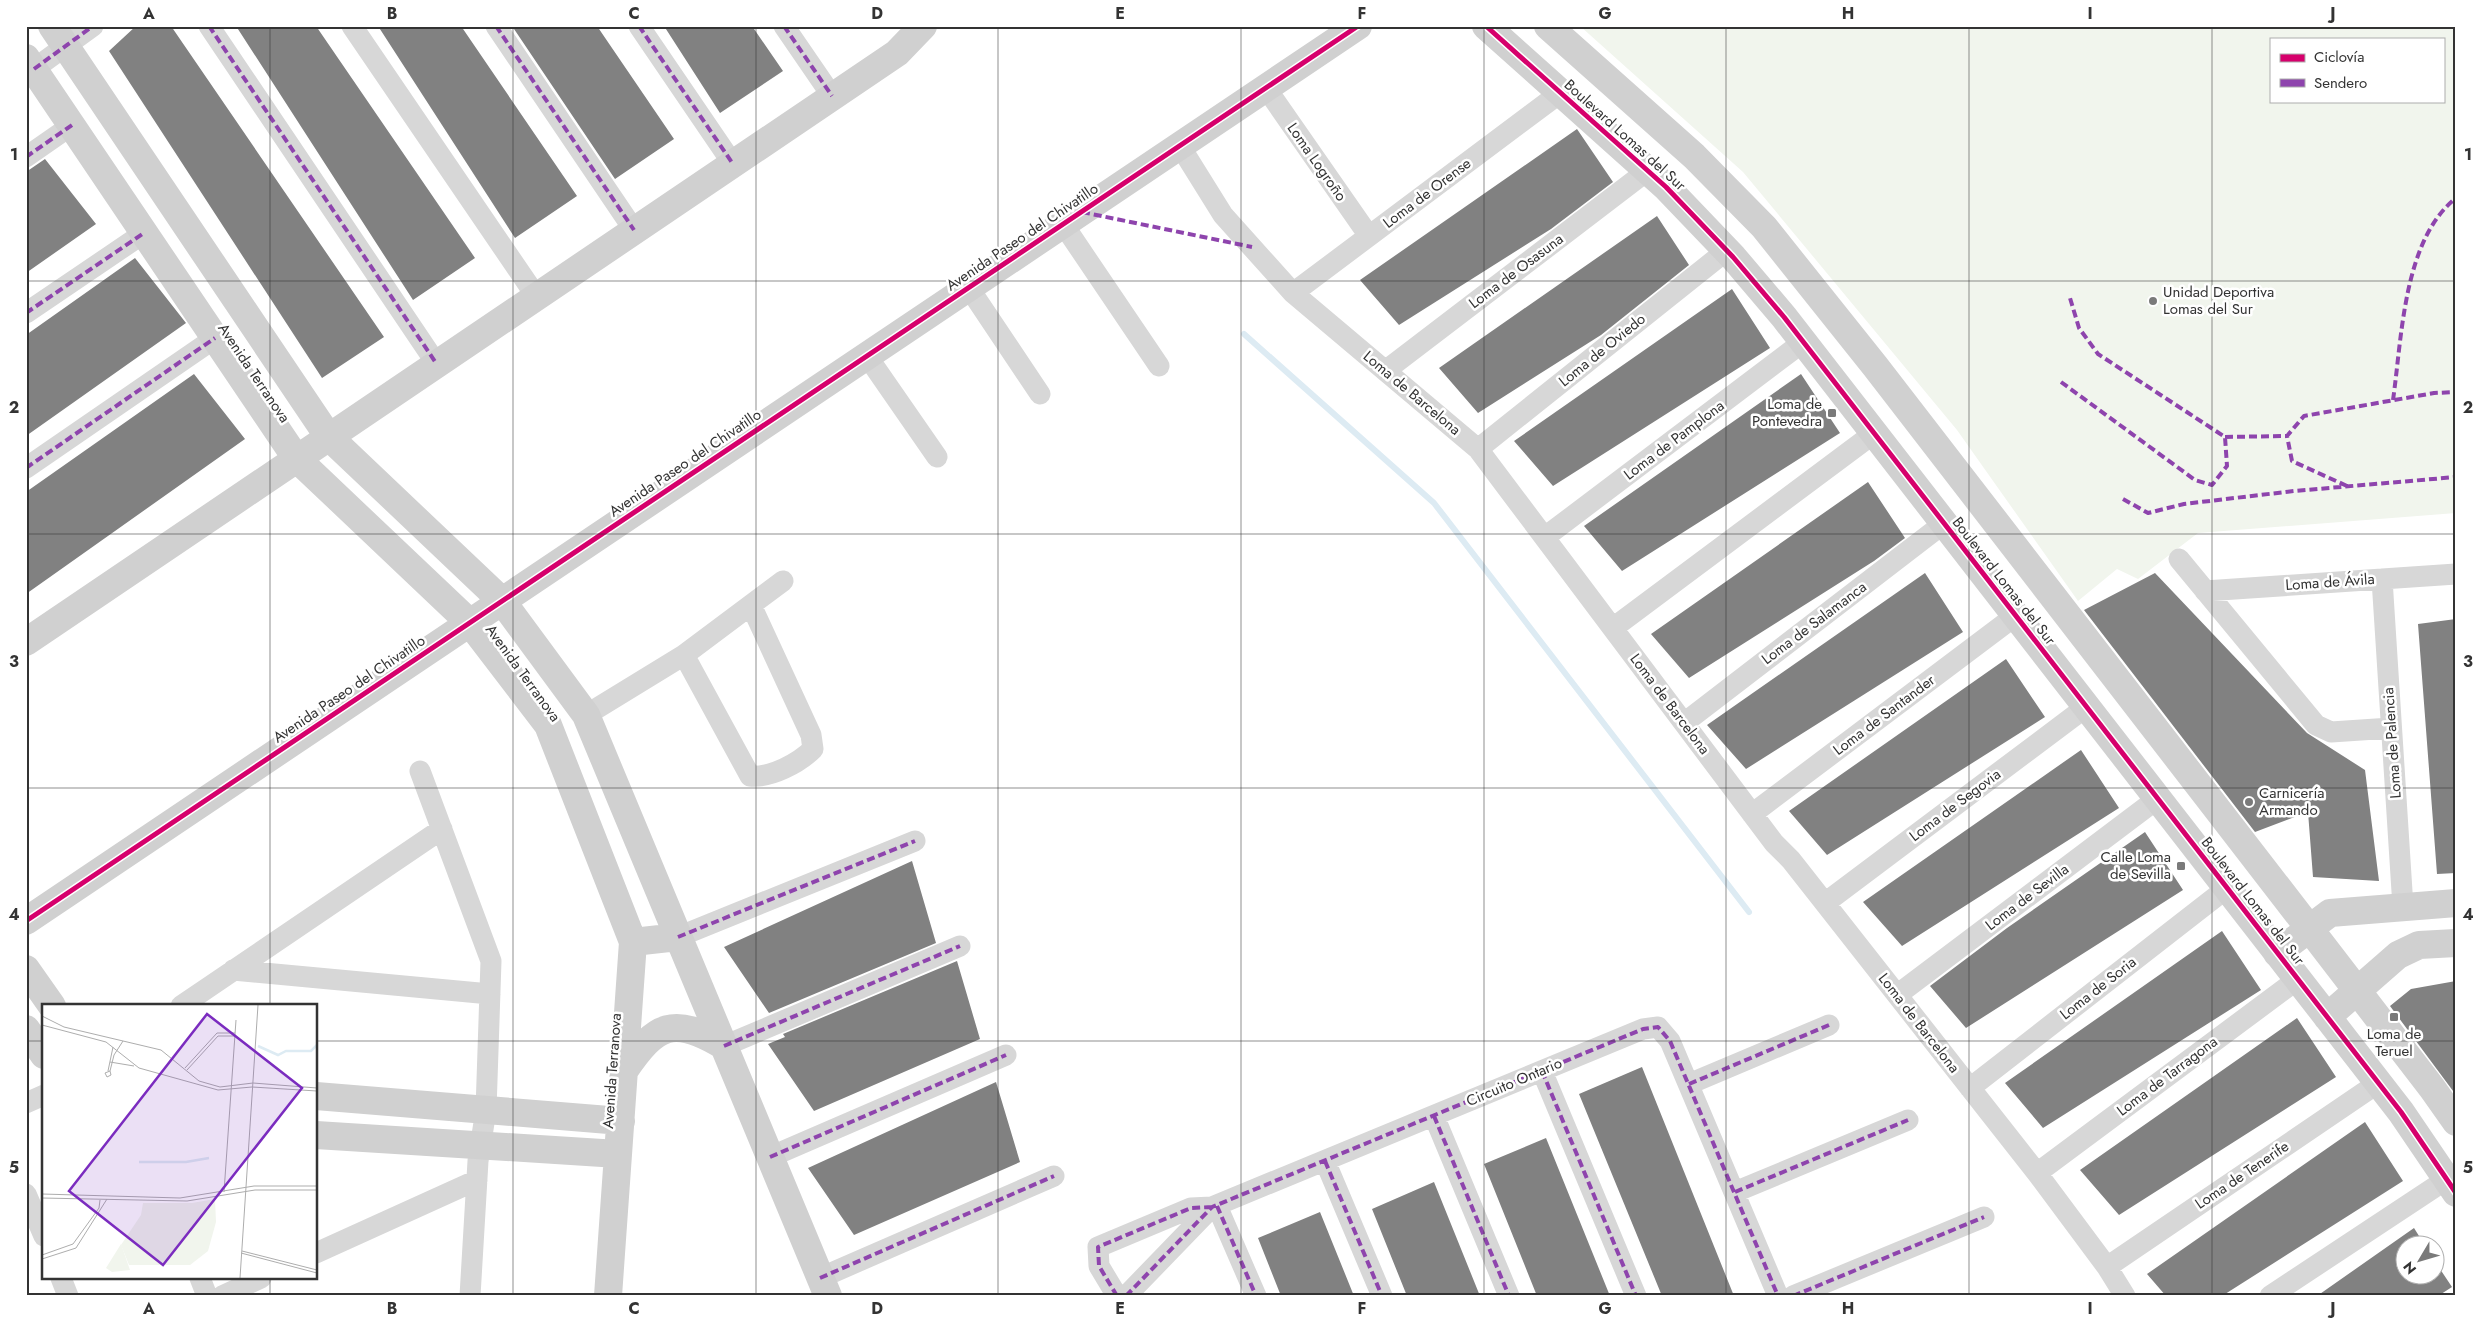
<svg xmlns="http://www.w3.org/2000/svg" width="2482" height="1322" font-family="Jost,sans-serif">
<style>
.pitch{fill:#f1f5ed;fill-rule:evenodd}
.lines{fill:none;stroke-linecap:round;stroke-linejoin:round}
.stream{stroke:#ddebf3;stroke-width:6}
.building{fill:#818181}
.street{stroke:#d7d7d7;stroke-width:21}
.secondary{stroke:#d0d0d0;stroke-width:28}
.quiet{stroke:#8e44ad;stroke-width:4;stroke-dasharray:8 4;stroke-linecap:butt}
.cycleway-casing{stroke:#fff;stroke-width:8}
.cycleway{stroke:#d6006c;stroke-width:5}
.grid{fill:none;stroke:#333;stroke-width:1;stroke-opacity:0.55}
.poi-dot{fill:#7a7a7a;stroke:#fff;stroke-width:2}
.labels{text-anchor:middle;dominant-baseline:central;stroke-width:5;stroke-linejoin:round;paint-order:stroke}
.street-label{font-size:15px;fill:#333;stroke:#fff}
.poi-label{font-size:15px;fill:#333;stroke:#fff;text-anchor:start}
.inset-river{fill:none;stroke:#ddebf3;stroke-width:2.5}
.inset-road{fill:none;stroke:#adadad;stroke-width:1}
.view{fill:#7b2cbf;fill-opacity:0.15;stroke:#7b2cbf;stroke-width:2.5}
.inset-edge{fill:none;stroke:#333;stroke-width:2.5}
.neatline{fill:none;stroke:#333;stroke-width:2}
.grid-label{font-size:16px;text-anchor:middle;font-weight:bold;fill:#333}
</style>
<rect width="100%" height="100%" fill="#fff"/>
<path class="pitch" d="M1580,26H2456V513L2198,533L2138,579L2117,569L2078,601L1957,430L1743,172ZM2271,39H2443V101H2271Z"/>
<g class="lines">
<path class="stream" d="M1244,334L1434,503L1749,912"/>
</g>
<path class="building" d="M136,26H171L384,337L322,378L109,51Z
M236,26H316L475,258L413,300Z
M378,26H461L577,196L515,238Z
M512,26H597L674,139L615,179Z
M664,26H752L783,71L720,113Z
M1577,129L1613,182L1551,229L1399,325L1360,280Z
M45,159L96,224L26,273V172Z
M1657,216L1689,265L1601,335L1478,413L1439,368Z
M135,258L186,323L26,436V335Z
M1732,289L1770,348L1553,486L1514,441Z
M194,374L245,439L26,594V492Z
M1801,374L1840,433L1622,571L1584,526Z
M1868,482L1905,538L1874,561L1689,678L1651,634Z
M1925,573L1963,632L1746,769L1707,725Z
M2155,573L2307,733L2365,770L2379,881L2313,877L2308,812L2255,832L2084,610Z
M2456,619V873L2437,874L2418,624Z
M2006,659L2045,717L1827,855L1789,811Z
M2081,750L2119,808L1902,946L1863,902Z
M2145,832L2183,890L1966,1028L1930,986L2007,928Z
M912,861L936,943L769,1013L724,947Z
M2222,931L2261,990L2043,1128L2005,1083Z
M957,961L980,1039L814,1111L768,1044L785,1037L783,1034Z
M2456,981V1095L2390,1006L2411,989Z
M2297,1018L2336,1077L2119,1215L2080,1170Z
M1642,1067L1734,1296H1662L1579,1094Z
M996,1082L1020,1162L854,1235L808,1168Z
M2365,1122L2403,1181L2222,1296H2166L2147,1274Z
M1546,1138L1610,1296H1537L1484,1164Z
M1434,1182L1480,1296H1407L1372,1209Z
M1320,1212L1354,1296H1281L1258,1238Z
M2414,1228L2424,1244H2404V1274H2434V1260L2452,1287L2438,1296H2317Z"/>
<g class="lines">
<path class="street" d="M209,26L436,363
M352,26L536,296
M496,26L634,230
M639,26L733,164
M784,26L832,96
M34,69L93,26
M1266,88L1369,236
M1180,146L1223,215L1293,293L1478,449L1774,843L1791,860L2037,1173L2107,1267L2125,1296
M26,157L72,125
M1063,224L1159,366
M969,288L1040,394
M1293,293L1560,93
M26,313L144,233
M867,356L937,457
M1385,371L1647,171
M1478,449L1726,251
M26,468L215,338
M1545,537L1803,342
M2179,559L2316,725L2331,732L2391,728
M2382,579L2403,907
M2205,591L2456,574
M1613,628L1873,434
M684,655L750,776C771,778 799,763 813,749L811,735L751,605
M586,715L684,655L783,581
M1684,723L1943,524
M420,771L491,961L486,1110L478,1161L470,1296
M1752,814L2015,616
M1825,903L2086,707
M678,937L915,841
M233,970L490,994
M1897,995L2157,799
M181,1006L442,829
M724,1046L960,946
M1542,1071L1636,1296
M1689,1084L1829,1025
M1970,1088L2227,888
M26,1103L44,1095
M1434,1116L1509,1296
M770,1157L1006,1055
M1325,1161L1382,1296
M2037,1173L2298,979
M1735,1192L1908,1120
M26,1194L44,1236
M1217,1206L1256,1296
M316,1253L477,1180
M2107,1267L2378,1083
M61,1278L68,1296
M200,1278L207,1296
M820,1278L1054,1176
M222,1296L261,1278
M1117,1296L1099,1266L1098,1247L1191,1208L1212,1207
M1126,1296L1212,1207L1643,1029L1658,1027L1670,1041L1778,1296
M1793,1296L1984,1217
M2270,1296L2447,1179"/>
<path class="secondary" d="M52,26L328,436L502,601L586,715L828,1296
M1486,26L1666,187L1733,257L1784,317L2401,1112L2456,1193
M1548,26L1694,156L1764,227L1875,366L2309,928L2432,1088L2456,1122
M26,58L296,458L470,623L548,725L633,942L608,1296
M26,642L897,53L923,26
M26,921L1358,26
M633,942L678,937
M2277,953L2330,913L2456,903
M26,969L52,1006
M2327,1017L2398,955L2419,945L2456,943
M26,1029L44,1055
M624,1071C656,1024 673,1015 724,1046
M316,1096L621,1121
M316,1135L618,1154"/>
<path class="quiet" d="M209,26L436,363
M496,26L634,230
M639,26L733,164
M784,26L832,96
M34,69L93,26
M26,157L72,125
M1082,212L1252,247
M26,313L144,233
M2061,382L2195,480L2212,485L2227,466L2225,437L2098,354L2079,328L2070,298
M2393,400C2402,338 2403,240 2456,198
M2225,437L2287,436
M26,468L215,338
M2347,486L2292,461L2287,436L2304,416L2434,393L2456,392
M2123,499L2148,513L2184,504L2294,491L2456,477
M678,937L915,841
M724,1046L960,946
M1542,1071L1636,1296
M1689,1084L1829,1025
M1434,1116L1509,1296
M770,1157L1006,1055
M1325,1161L1382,1296
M1735,1192L1908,1120
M1217,1206L1256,1296
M820,1278L1054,1176
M1117,1296L1099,1266L1098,1247L1191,1208L1212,1207
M1126,1296L1212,1207L1643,1029L1658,1027L1670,1041L1778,1296
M1793,1296L1984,1217"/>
<defs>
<path id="cycleway" d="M1486,26L1666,187L1733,257L1784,317L2401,1112L2456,1193
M26,921L1358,26"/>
</defs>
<use href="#cycleway" class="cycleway-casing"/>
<use href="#cycleway" class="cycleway"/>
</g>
<path class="grid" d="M270,26V1006M513,26V1296M756,26V1296M998,26V1296M1241,26V1296M1484,26V1296M1726,26V1296M1969,26V1296M2212,26V1296M26,281H2456M26,534H2456M26,788H2456M26,1041H44M316,1041H2456M270,1278V1296"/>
<g class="poi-dot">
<circle cx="2153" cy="301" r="5"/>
<rect x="1827" y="408" width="10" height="10" rx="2.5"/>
<circle cx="2249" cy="802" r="5"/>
<rect x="2176" y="861" width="10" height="10" rx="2.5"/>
<rect x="2389" y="1012" width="10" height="10" rx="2.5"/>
</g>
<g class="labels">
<g class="street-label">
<text transform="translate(1625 135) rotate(42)">Boulevard Lomas del Sur</text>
<text transform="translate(1317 162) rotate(55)">Loma Logroño</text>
<text transform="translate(1427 193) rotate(-37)">Loma de Orense</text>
<text transform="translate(1022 237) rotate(-34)">Avenida Paseo del Chivatillo</text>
<text transform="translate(1516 271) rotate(-37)">Loma de Osasuna</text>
<text transform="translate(1602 350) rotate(-39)">Loma de Oviedo</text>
<text transform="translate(254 373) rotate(56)">Avenida Terranova</text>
<text transform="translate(1412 393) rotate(40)">Loma de Barcelona</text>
<text transform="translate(1674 440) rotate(-37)">Loma de Pamplona</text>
<text transform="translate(685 463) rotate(-34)">Avenida Paseo del Chivatillo</text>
<text transform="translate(2004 581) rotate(52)">Boulevard Lomas del Sur</text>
<text transform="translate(2330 582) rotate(-4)">Loma de Ávila</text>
<text transform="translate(1814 623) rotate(-37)">Loma de Salamanca</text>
<text transform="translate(523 673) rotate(54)">Avenida Terranova</text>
<text transform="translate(349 689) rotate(-34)">Avenida Paseo del Chivatillo</text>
<text transform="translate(1670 704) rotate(53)">Loma de Barcelona</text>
<text transform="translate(1884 715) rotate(-37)">Loma de Santander</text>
<text transform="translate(2392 743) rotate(-94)">Loma de Palencia</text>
<text transform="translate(1955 805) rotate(-37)">Loma de Segovia</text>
<text transform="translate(2027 897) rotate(-37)">Loma de Sevilla</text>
<text transform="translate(2253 901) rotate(52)">Boulevard Lomas del Sur</text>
<text transform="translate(2098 988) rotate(-38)">Loma de Soria</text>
<text transform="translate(1919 1023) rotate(52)">Loma de Barcelona</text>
<text transform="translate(612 1071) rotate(-86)">Avenida Terranova</text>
<text transform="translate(2167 1076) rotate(-37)">Loma de Tarragona</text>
<text transform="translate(1514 1082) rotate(-23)">Circuito Ontario</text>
<text transform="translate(2242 1175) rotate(-34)">Loma de Tenerife</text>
</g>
<g class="poi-label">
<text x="2163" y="292">Unidad Deportiva<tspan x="2163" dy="17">Lomas del Sur</tspan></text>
<text x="1822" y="404" text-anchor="end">Loma de<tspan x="1822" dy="17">Pontevedra</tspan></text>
<text x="2259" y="793">Carnicería<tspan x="2259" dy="17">Armando</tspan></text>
<text x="2171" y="857" text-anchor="end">Calle Loma<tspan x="2171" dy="17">de Sevilla</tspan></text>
<text x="2394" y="1034" text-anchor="middle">Loma de<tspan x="2394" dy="17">Teruel</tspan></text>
</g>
</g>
<g transform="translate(42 1004)">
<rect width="275" height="275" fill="#fff"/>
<path d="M79,240L88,266L70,268L64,264Z" fill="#f1f5ed"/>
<path d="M173,195L174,218L166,247L148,261H87L79,241L99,211L101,199H150Z" fill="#f1f5ed"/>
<path class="inset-river" d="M216,42L236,51L244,47H269L275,41M97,158H144L167,154"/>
<path class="inset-road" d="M0,12L22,23L119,46L157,77L178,83L211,79L275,84M0,21L64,38L97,64L176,86L210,83L275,87M68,58L92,62M143,64L175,29H193M145,66L176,32H193M66,67L71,43M68,67L69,71L65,73L63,69L68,67L72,51L81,37M182,188L194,16M0,190L138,194L212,182H275M0,194L145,197L213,186H275M200,247L275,266M199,249L275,269M0,251L31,240L57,204L58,196M0,255L34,244L65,195M198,274L216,1"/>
<path class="view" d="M165,10L260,84L121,261L27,187Z"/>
<rect width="275" height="275" class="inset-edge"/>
</g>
<rect width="2482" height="1322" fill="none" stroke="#ffffff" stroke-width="55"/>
<rect x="2270" y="38" width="175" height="65" fill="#ffffff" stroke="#adadad"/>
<rect x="2280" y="54" width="25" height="8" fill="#d6006c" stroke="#adadad"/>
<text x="2314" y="62" font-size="15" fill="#333333">Ciclovía</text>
<rect x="2280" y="79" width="25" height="8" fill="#8e44ad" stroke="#adadad"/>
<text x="2314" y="88" font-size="15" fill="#333333">Sendero</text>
<g transform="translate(2420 1260) rotate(232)"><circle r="24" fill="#ffffff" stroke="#adadad"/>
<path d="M0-4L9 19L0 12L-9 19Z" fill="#7a7a7a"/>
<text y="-8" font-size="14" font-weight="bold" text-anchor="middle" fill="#333333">N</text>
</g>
<rect x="28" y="28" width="2426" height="1266" class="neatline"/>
<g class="grid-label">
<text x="149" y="19">A</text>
<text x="392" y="19">B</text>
<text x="634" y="19">C</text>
<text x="877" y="19">D</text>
<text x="1120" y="19">E</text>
<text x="1362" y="19">F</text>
<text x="1605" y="19">G</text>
<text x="1848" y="19">H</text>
<text x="2090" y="19">I</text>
<text x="2333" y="19">J</text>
<text x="14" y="160">1</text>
<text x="2468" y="160">1</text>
<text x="14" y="413">2</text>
<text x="2468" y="413">2</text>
<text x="14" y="667">3</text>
<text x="2468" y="667">3</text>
<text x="14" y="920">4</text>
<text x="2468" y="920">4</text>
<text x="14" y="1173">5</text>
<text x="2468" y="1173">5</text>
<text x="149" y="1314">A</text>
<text x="392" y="1314">B</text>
<text x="634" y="1314">C</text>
<text x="877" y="1314">D</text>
<text x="1120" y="1314">E</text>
<text x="1362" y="1314">F</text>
<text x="1605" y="1314">G</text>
<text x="1848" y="1314">H</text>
<text x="2090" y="1314">I</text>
<text x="2333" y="1314">J</text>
</g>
</svg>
